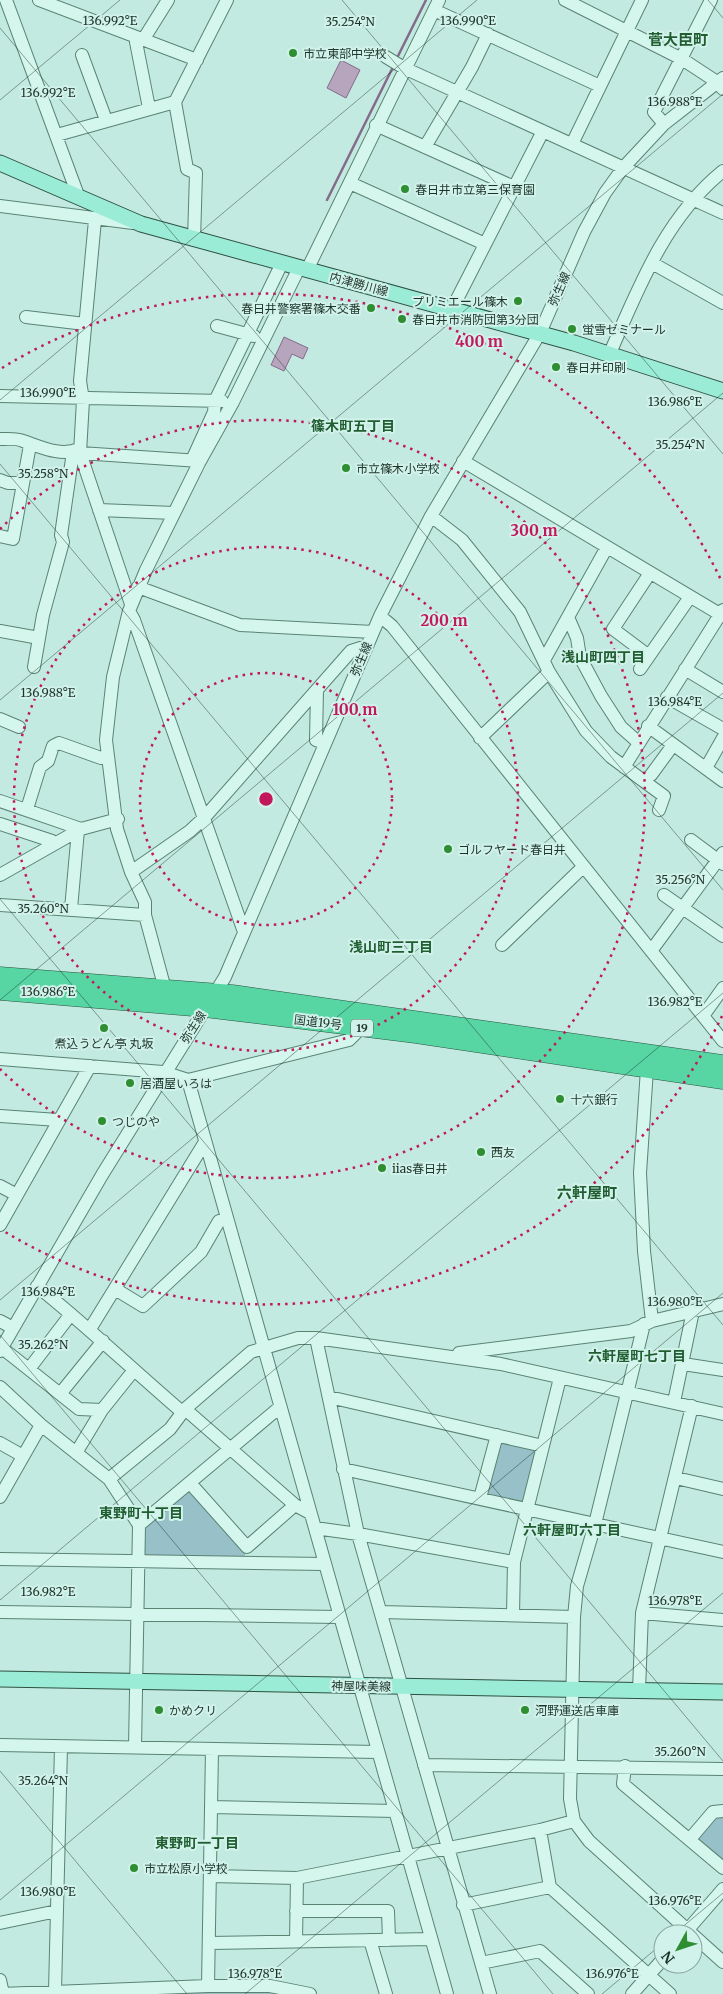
<svg xmlns="http://www.w3.org/2000/svg" width="723" height="1994" font-family="Merriweather,'Noto Sans JP',serif">
<style>
.green{fill:#97c0c8}
.water{fill:#b7a4bd;stroke:#846c8a}
.lines{fill:none;stroke-linecap:round;stroke-linejoin:round}
.stream{stroke:#846c8a;stroke-width:2.5}
.minor-casing{stroke:#5a8372;stroke-width:14}
.major-casing{stroke:#2e5140;stroke-width:17}
.highway-casing{stroke:#2e5140;stroke-width:19}
.minor{stroke:#d4f6ed;stroke-width:12}
.major{stroke:#9becd6;stroke-width:15}
.highway{stroke:#57d5a3;stroke-width:18}
.ticks{fill:none;stroke:#1e3429;stroke-width:1;stroke-opacity:0.45}
.ring{fill:none;stroke:#c2185b;stroke-width:2.5;stroke-dasharray:2.5 5}
.poi-dot{fill:#2f8e32;stroke:#d1f2ea;stroke-width:2}
.labels{text-anchor:middle;dominant-baseline:central;stroke-width:4;stroke-linejoin:round;paint-order:stroke}
.shield{fill:#d1f2ea;stroke:#546d63;stroke-width:1}
.shield-label{font-size:11px;font-weight:bold;fill:#1e3429}
.poi-label{font-size:12px;fill:#1e3429;stroke:#d1f2ea;text-anchor:start}
.street-label{font-size:12px;fill:#1e3429;stroke:#d1f2ea}
.neighbourhood-label{font-size:14px;font-weight:bold;fill:#205d30;stroke:#d1f2ea}
.quarter-label{font-size:15px;font-weight:bold;fill:#205d30;stroke:#d1f2ea}
.ticks-label{font-size:12px;text-anchor:middle;fill:#1e3429;stroke:#d1f2ea;stroke-width:4;stroke-linejoin:round;paint-order:stroke}
.centre{fill:#c2185b;stroke:#d1f2ea;stroke-width:2.5}
.ring-label{font-size:15px;text-anchor:middle;font-weight:bold;fill:#c2185b;stroke:#d1f2ea;stroke-width:4;stroke-linejoin:round;paint-order:stroke}
</style>
<rect width="100%" height="100%" fill="#c2eae0"/>
<path class="green" d="M498,1442L537,1447L522,1504L487,1496L484,1492Z
M187,1491H191L245,1550V1557L144,1555L146,1526Z
M714,1814H723V1862L696,1840Z
M263,1989L295,1994H136Z"/>
<path class="water" d="M341,60L360,70L346,98L327,88Z
M284,337L308,348L303,359L292,354L284,371L271,365Z"/>
<g class="lines">
<path class="stream" d="M396,60L426,0
M327,200L393,67"/>
<defs>
<path id="minor" d="M6,0L79,198
M39,0L197,60
M565,0L682,59L717,82L723,89
M434,10L600,86
M138,38L136,42L149,108
M143,40L168,0
M82,55L106,120
M386,57L404,68L723,213
M175,102L187,169L196,173L194,240
M664,124L654,112L711,0
M376,125L514,187
M57,135L175,102L227,0
M572,144L642,0
M425,147L472,67L488,34
M350,183L485,244
M0,206L133,223
M95,220L80,381L83,400L80,453L131,604
M652,263L723,303
M307,270L439,0
M452,309L543,131
M26,317L85,324
M217,326L254,336
M610,353C639,287 665,218 723,171
M0,396L222,401
M0,439C7,439 17,438 23,441C41,447 61,457 79,449
M80,453L200,461
M193,458L214,412L215,401L282,263
M463,461L723,616
M0,480L8,483H23
M99,510L174,513
M431,516L462,540L520,612L549,672L586,731L611,757L664,796L659,810
M0,536L13,539L30,445
M138,587L240,625L373,632
M129,611L134,620L244,932
M380,616L392,626L723,1041
M568,617L577,638L580,657L601,696L621,727L639,743
M0,631L39,638
M649,656L613,629L650,573
M544,660L607,547
M34,667L43,615L63,542L61,535L73,452
M640,669L690,597
M685,669L723,692
M317,690L316,740L325,743
M667,697L723,729
M0,719L19,727
M648,726L723,781
M480,738L549,672
M624,767L723,610
M706,768L723,738
M651,775L673,745
M0,801L81,829
M27,809L40,767L48,761L53,746L59,743L101,758H107
M0,824L52,841L54,844
M691,840L723,864
M131,872L190,831L204,818L351,651L367,646
M0,875L81,829L118,819
M664,895L723,936
M0,905L145,915
M71,909L78,830
M502,945L582,868
M651,951L723,853
M165,989L145,915V902L131,872L117,829L106,740L113,677L129,611L146,570L200,461L233,402L299,268
M703,1016L723,988
M0,1059L163,1072L188,1080L349,1040L361,1028
M647,1069L640,1173L644,1251L652,1321
M188,1080L447,1994
M0,1116L58,1120
M0,1186L17,1195
M0,1225L90,1066
M37,1286C87,1326 133,1370 182,1412
M115,1289L143,1306L201,1252L219,1221L227,1219
M0,1321L13,1328
M644,1324L595,1524L577,1586L574,1617L570,1799L574,1821L589,1841L692,1934
M90,1329L205,1142
M316,1338L358,1534L490,1994
M2,1348L79,1409L102,1410
M0,1351L102,1175L225,977L380,616L431,516L540,333L584,232L605,193L623,168L664,124L723,78
M459,1353L631,1331L652,1321L723,1304
M683,1364L723,1370
M29,1369L71,1314
M0,1387L41,1425L109,1479L139,1525L135,1747
M60,1394L103,1341
M329,1397L543,1446
M674,1402L693,1311
M185,1409L295,1505L310,1513
M0,1443L23,1456
M76,1453L102,1410L134,1370
M343,1469L723,1552
M676,1478L723,1489
M109,1479L170,1429L185,1409L251,1352L298,1338H316L501,1364L723,1414
M190,1483L247,1547L295,1505
M0,1497L41,1425
M480,1498L497,1435
M139,1525L280,1407
M315,1528L358,1534L514,1562
M0,1559L324,1564
M0,1612L339,1617
M381,1612L574,1617
M642,1613L723,1620
M513,1615L514,1562L560,1378
M639,1690L642,1613L692,1406
M0,1745L378,1752
M424,1765L723,1769
M625,1766L623,1784L723,1868
M212,1807L395,1811
M540,1830L550,1887
M690,1839L713,1812L723,1811
M210,1876L297,1878L540,1830L574,1821
M463,1905L550,1887L670,1994
M296,1911H388L389,1940
M0,1923L57,1911
M684,1934L723,1889
M693,1935L723,1962
M370,1940L386,1994
M296,1941L297,1878
M210,1943L431,1939
M481,1963L540,1951L588,1994
M0,1980L3,1994
M208,1986L212,1749
M55,1991L61,1747
M1,1994L208,1986H270L310,1994
M632,1994L663,1959"/>
<path id="major" d="M0,163L141,224L574,343L723,391
M0,1679L723,1692"/>
<path id="highway" d="M0,976L232,994L723,1064
M0,991L205,1008L416,1034L723,1080"/>
</defs>
<use href="#minor" class="minor-casing"/>
<use href="#major" class="major-casing"/>
<use href="#highway" class="highway-casing"/>
<use href="#minor" class="minor"/>
<use href="#major" class="major"/>
<use href="#highway" class="highway"/>
</g>
<path class="ticks" d="M342,0L723,454M708,0L723,18M0,28L723,890M0,100L120,0M0,400L477,0M0,464L723,1325M0,700L723,94M0,899L723,1761M0,1000L723,393M0,1300L723,693M0,1335L553,1994M0,1600L723,993M0,1771L187,1994M0,1900L723,1293M674,1934L723,1893M245,1994L723,1593M602,1994L663,1943"/>
<g class="ring">
<circle cx="266" cy="799" r="126"/>
<circle cx="266" cy="799" r="252"/>
<path d="M0 529A379 379 0 1 1 0 1069"/>
<path d="M722 1016A505 505 0 0 1 2 1230M2 368A505 505 0 0 1 722 582"/>
</g>
<g class="poi-dot">
<circle cx="293" cy="53" r="5"/>
<circle cx="405" cy="189" r="5"/>
<circle cx="518" cy="301" r="5"/>
<circle cx="371" cy="308" r="5"/>
<circle cx="402" cy="319" r="5"/>
<circle cx="572" cy="329" r="5"/>
<circle cx="556" cy="367" r="5"/>
<circle cx="346" cy="468" r="5"/>
<circle cx="448" cy="849" r="5"/>
<circle cx="104" cy="1028" r="5"/>
<circle cx="130" cy="1083" r="5"/>
<circle cx="560" cy="1099" r="5"/>
<circle cx="102" cy="1121" r="5"/>
<circle cx="481" cy="1152" r="5"/>
<circle cx="382" cy="1168" r="5"/>
<circle cx="159" cy="1710" r="5"/>
<circle cx="525" cy="1710" r="5"/>
<circle cx="134" cy="1868" r="5"/>
</g>
<g class="labels">
<rect class="shield" x="351" y="1019.5" width="22" height="17" rx="4"/>
<g class="shield-label">
<text x="362" y="1028">19</text>
</g>
<g class="poi-label">
<text x="303" y="53">市立東部中学校</text>
<text x="415" y="189">春日井市立第三保育園</text>
<text x="508" y="301" text-anchor="end">プリミエール篠木</text>
<text x="361" y="308" text-anchor="end">春日井警察署篠木交番</text>
<text x="412" y="319">春日井市消防団第3分団</text>
<text x="582" y="329">蛍雪ゼミナール</text>
<text x="566" y="367">春日井印刷</text>
<text x="356" y="468">市立篠木小学校</text>
<text x="458" y="849">ゴルフヤード春日井</text>
<text x="104" y="1043" text-anchor="middle">煮込うどん亭 丸坂</text>
<text x="140" y="1083">居酒屋いろは</text>
<text x="570" y="1099">十六銀行</text>
<text x="112" y="1121">つじのや</text>
<text x="491" y="1152">西友</text>
<text x="392" y="1168">iias春日井</text>
<text x="169" y="1710">かめクリ</text>
<text x="535" y="1710">河野運送店車庫</text>
<text x="144" y="1868">市立松原小学校</text>
</g>
<g class="street-label">
<text transform="translate(359 284) rotate(15)">内津勝川線</text>
<text transform="translate(559 289) rotate(-66)">弥生線</text>
<text transform="translate(361 659) rotate(-67)">弥生線</text>
<text transform="translate(318 1022) rotate(7)">国道19号</text>
<text transform="translate(193 1027) rotate(-57)">弥生線</text>
<text transform="translate(361 1686) rotate(1)">神屋味美線</text>
</g>
<g class="neighbourhood-label">
<text x="353" y="426">篠木町五丁目</text>
<text x="603" y="657">浅山町四丁目</text>
<text x="391" y="947">浅山町三丁目</text>
<text x="637" y="1356">六軒屋町七丁目</text>
<text x="141" y="1513">東野町十丁目</text>
<text x="572" y="1530">六軒屋町六丁目</text>
<text x="197" y="1843">東野町一丁目</text>
</g>
<g class="quarter-label">
<text x="678" y="39">菅大臣町</text>
<text x="587" y="1192">六軒屋町</text>
</g>
</g>
<g class="ticks-label">
<text x="110" y="25">136.992°E</text>
<text x="468" y="25">136.990°E</text>
<text x="350" y="26">35.254°N</text>
<text x="48" y="97">136.992°E</text>
<text x="675" y="106">136.988°E</text>
<text x="48" y="397">136.990°E</text>
<text x="675" y="406">136.986°E</text>
<text x="680" y="449">35.254°N</text>
<text x="43" y="478">35.258°N</text>
<text x="48" y="697">136.988°E</text>
<text x="675" y="706">136.984°E</text>
<text x="680" y="884">35.256°N</text>
<text x="43" y="913">35.260°N</text>
<text x="48" y="996">136.986°E</text>
<text x="675" y="1006">136.982°E</text>
<text x="48" y="1296">136.984°E</text>
<text x="675" y="1306">136.980°E</text>
<text x="43" y="1349">35.262°N</text>
<text x="48" y="1596">136.982°E</text>
<text x="675" y="1605">136.978°E</text>
<text x="680" y="1756">35.260°N</text>
<text x="43" y="1785">35.264°N</text>
<text x="48" y="1896">136.980°E</text>
<text x="675" y="1905">136.976°E</text>
<text x="255" y="1978">136.978°E</text>
<text x="612" y="1978">136.976°E</text>
</g>
<circle cx="266" cy="799" r="8" class="centre"/>
<g class="ring-label">
<text x="479" y="347">400 m</text>
<text x="534" y="536">300 m</text>
<text x="444" y="626">200 m</text>
<text x="355" y="715">100 m</text>
</g>
<g transform="translate(678 1949) rotate(230)"><circle r="24" fill="#d1f2ea" stroke="#89a69d"/>
<path d="M0-4L9 19L0 12L-9 19Z" fill="#2f8e32"/>
<text y="-8" font-size="14" font-weight="bold" text-anchor="middle" fill="#1e3429">N</text>
</g>
</svg>
